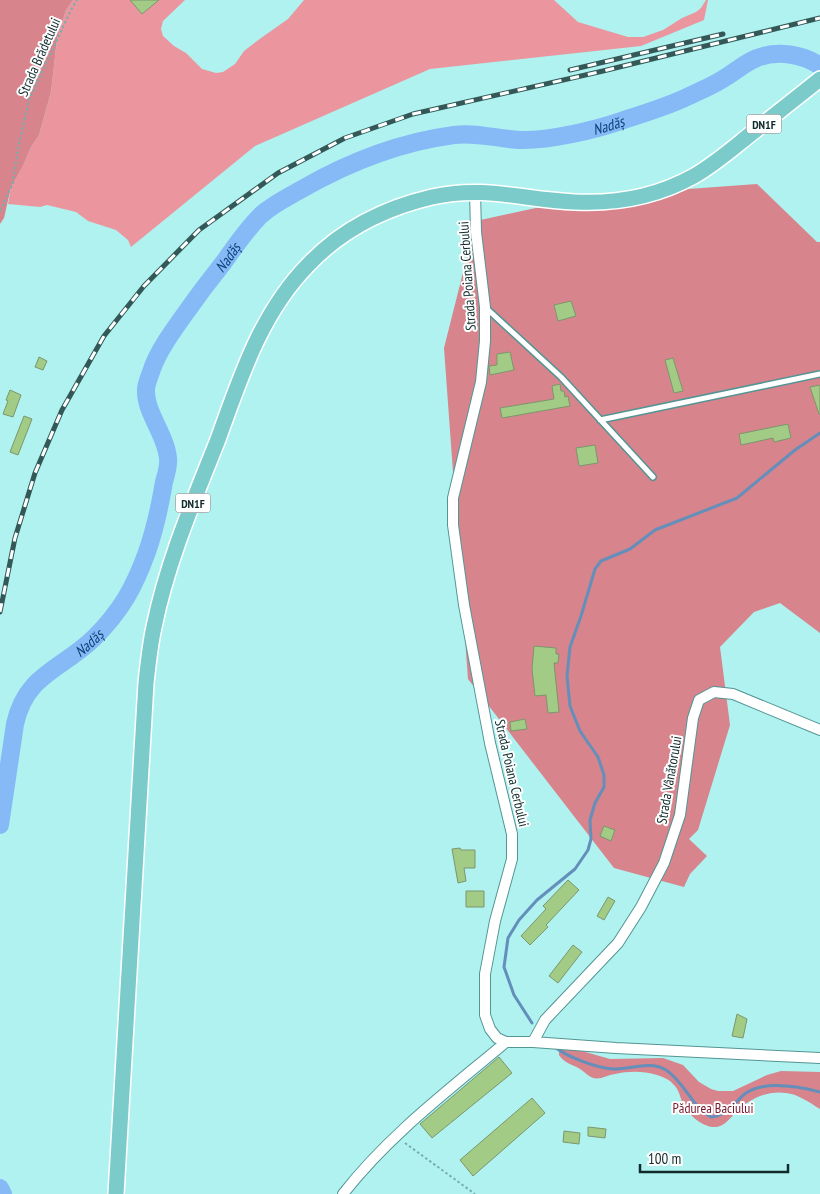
<svg xmlns="http://www.w3.org/2000/svg" width="820" height="1194" font-family="'PT Sans Narrow',sans-serif">
<style>
.green{fill:#eb969f}
.forest{fill:#d7848d}
.lines{fill:none;stroke-linecap:round;stroke-linejoin:round}
.stream{stroke:#638fba;stroke-width:3}
.river{stroke:#86baf7;stroke-width:18}
.building{fill:#a2cb86;stroke:#7d966c}
.service-casing{stroke:#539593;stroke-width:8}
.minor-casing{stroke:#539593;stroke-width:12}
.primary-casing{stroke:#fff;stroke-width:18}
.path{stroke:#77adab;stroke-width:2;stroke-dasharray:2.5 2.5;stroke-linecap:butt}
.service{stroke:#fff;stroke-width:5}
.minor{stroke:#fff;stroke-width:10}
.primary{stroke:#7bcbca;stroke-width:15}
.rail-casing{stroke:#335857;stroke-width:5}
.rail{stroke:#fff;stroke-width:3;stroke-dasharray:9;stroke-linecap:butt}
.labels{text-anchor:middle;dominant-baseline:central;stroke-width:4;stroke-linejoin:round;paint-order:stroke}
.shield{fill:#fff;stroke:#586b6b;stroke-width:1}
.shield-label{font-size:12px;font-weight:bold;fill:#102c2b}
.street-label{font-size:14px;fill:#102c2b;stroke:#fff}
.park-label{font-size:14px;fill:#79162e;stroke:#fff}
.water-label{font-size:15px;font-style:italic;fill:#0a4177;stroke:#fff}
</style>
<rect width="100%" height="100%" fill="#aff2f0"/>
<path class="green" d="M73,0H185L163,21L161,29L163,36L174,46L186,53L202,69L216,73L223,72L235,64L244,51L261,38L288,19L304,0H554L578,22L628,37H643L663,30L682,18L696,12L701,8L706,0H708L704,20L641,46L430,69L255,146L131,247L128,240L116,230L88,221L76,212L47,205L40,207L8,204L11,187L22,168L31,147L39,135L51,92L57,39L66,10Z"/>
<path class="forest" d="M0,0H73L66,10L57,39L51,92L39,135L31,147L22,168L11,187L4,218L0,224Z
M757,184L817,242H820V633L780,603L754,612L720,647L730,725L698,830L689,839L707,856L690,874L684,887L614,868L468,679L444,348L476,221L591,196Z
M563,1048L575,1049L610,1059L663,1058L683,1065L699,1082L711,1089L718,1091H733L767,1075L781,1071L820,1072V1109C810,1103 798,1094 786,1093C768,1090 749,1099 737,1111C730,1118 724,1128 713,1127C701,1126 688,1114 683,1104C680,1097 679,1089 673,1084C669,1079 663,1077 657,1075C643,1071 629,1071 615,1074C607,1075 601,1080 593,1078C588,1076 585,1072 580,1069C572,1064 565,1064 559,1055V1051Z"/>
<g class="lines">
<path class="stream" d="M532,1023L514,995L504,967L508,938L519,920L537,900L575,869L588,850L591,839L590,820L595,803L604,787V775L598,757L580,731L570,706L567,676L570,647L581,616L595,569L601,561L630,549L655,530L737,498L795,450L820,433
M555,1047C567,1057 597,1068 613,1069C630,1070 650,1060 666,1070C680,1079 688,1096 699,1108C702,1112 707,1114 711,1117C728,1116 734,1102 746,1093C765,1080 800,1087 820,1092"/>
<g class="river">
<path id="s1" d="M0,825L15,724C26,674 61,670 94,638C121,611 134,588 147,552C155,529 160,506 164,482C166,475 169,466 168,458C166,435 145,412 146,390C146,384 149,378 151,372C158,349 180,321 195,300C204,287 214,275 224,262C235,246 247,229 261,215C273,204 288,197 302,189C349,162 401,142 454,135C477,132 498,139 520,140C548,141 595,130 621,121C644,113 667,107 689,96C701,90 715,85 726,77C736,71 746,62 757,58C777,50 803,54 820,66"/>
<path d="M0,1188L3,1194"/>
</g>
</g>
<path class="building" d="M130,0H159L142,14Z
M571,301L576,316L558,321L554,305Z
M510,352L514,370L490,375L489,366L497,365V354Z
M39,357L47,361L43,370L35,367Z
M673,358L683,391L674,393L665,360Z
M560,384L561,391H564L565,397L568,396L570,406L502,418L500,408L554,399L552,386Z
M820,385V414H819L810,387Z
M10,390L21,395L13,417L3,414L8,401L6,400Z
M24,416L32,419L18,455L10,452Z
M788,424L791,438L774,442L773,438L741,445L739,434Z
M595,445L598,463L579,466L576,448Z
M534,646L556,648V654H559L558,663H554L559,712L548,713L546,695L535,696L532,669Z
M525,719L527,729L511,731L510,722Z
M604,826L615,830L611,841L600,836Z
M460,848L461,850H475V868H464L466,881L458,883L452,849Z
M568,880L579,890L546,925L548,927L530,945L521,936L546,909L543,906Z
M466,891H484V907H466Z
M608,897L615,901L604,920L597,916Z
M573,945L582,952L558,983L549,976Z
M737,1014L747,1019L743,1038L732,1036Z
M499,1057L512,1073L432,1138L420,1124Z
M532,1098L545,1113L473,1176L460,1160Z
M588,1127L606,1129L605,1138L588,1136Z
M564,1131L580,1133L579,1144L563,1142Z"/>
<g class="lines">
<defs>
<path id="service" d="M485,307L561,377L653,477
M600,420L820,374"/>
<path id="minor" d="M475,191L476,232L485,307V341L481,382L453,498V525L464,605L490,743L512,834V859L495,921L485,974V1015L490,1029L497,1038L506,1042H533L616,1048L820,1058
M533,1042L545,1020L618,943L641,907L664,863L680,815L693,718L699,700L714,692L733,694L820,730
M343,1194C389,1135 449,1090 506,1042"/>
<path id="primary" d="M116,1194L146,683C148,664 150,645 154,627C167,563 193,502 217,442C240,379 260,314 308,265C341,230 385,208 432,197C485,185 523,200 575,202C616,204 658,196 694,176C715,164 733,148 752,133C775,115 797,97 820,79"/>
</defs>
<use href="#service" class="service-casing"/>
<use href="#minor" class="minor-casing"/>
<use href="#primary" class="primary-casing"/>
<path class="path" d="M0,211L13,183L19,143L29,100L71,10L77,0
M405,1143L475,1194"/>
<use href="#service" class="service"/>
<use href="#minor" class="minor"/>
<use href="#primary" class="primary"/>
<defs>
<path id="rail" d="M570,70L723,34
M0,612L15,538L35,473L62,410L104,336L144,286L199,230L278,173L345,138L413,114L603,71L820,18"/>
</defs>
<use href="#rail" class="rail-casing"/>
<use href="#rail" class="rail"/>
</g>
<g class="labels">
<g class="shield">
<rect x="746.5" y="114.5" width="35" height="19" rx="4"/>
<rect x="175.5" y="493.5" width="35" height="19" rx="4"/>
</g>
<g class="shield-label">
<text x="764" y="124">DN1F</text>
<text x="193" y="503">DN1F</text>
</g>
<g class="street-label">
<text transform="translate(39 57) rotate(-66)">Strada Brădetului</text>
<text transform="translate(467 276) rotate(-94)">Strada Poiana Cerbului</text>
<text transform="translate(512 773) rotate(77)">Strada Poiana Cerbului</text>
<text transform="translate(669 780) rotate(-80)">Strada Vânătorului</text>
</g>
<g class="park-label">
<text x="713" y="1108">Pădurea Baciului</text>
</g>
<g class="water-label">
<text stroke="none"><textPath href="#s1" startOffset="1071">Nadăș</textPath></text>
<text stroke="none"><textPath href="#s1" startOffset="650">Nadăș</textPath></text>
<text stroke="none"><textPath href="#s1" startOffset="215">Nadăș</textPath></text>
</g>
</g>
<path d="M640 1164v8h148v-8" fill="none" stroke="#102c2b" stroke-width="2.5"/>
<text x="648" y="1164" font-size="15" fill="#102c2b" stroke="#ffffff" stroke-width="4" paint-order="stroke">100 m</text>
</svg>
